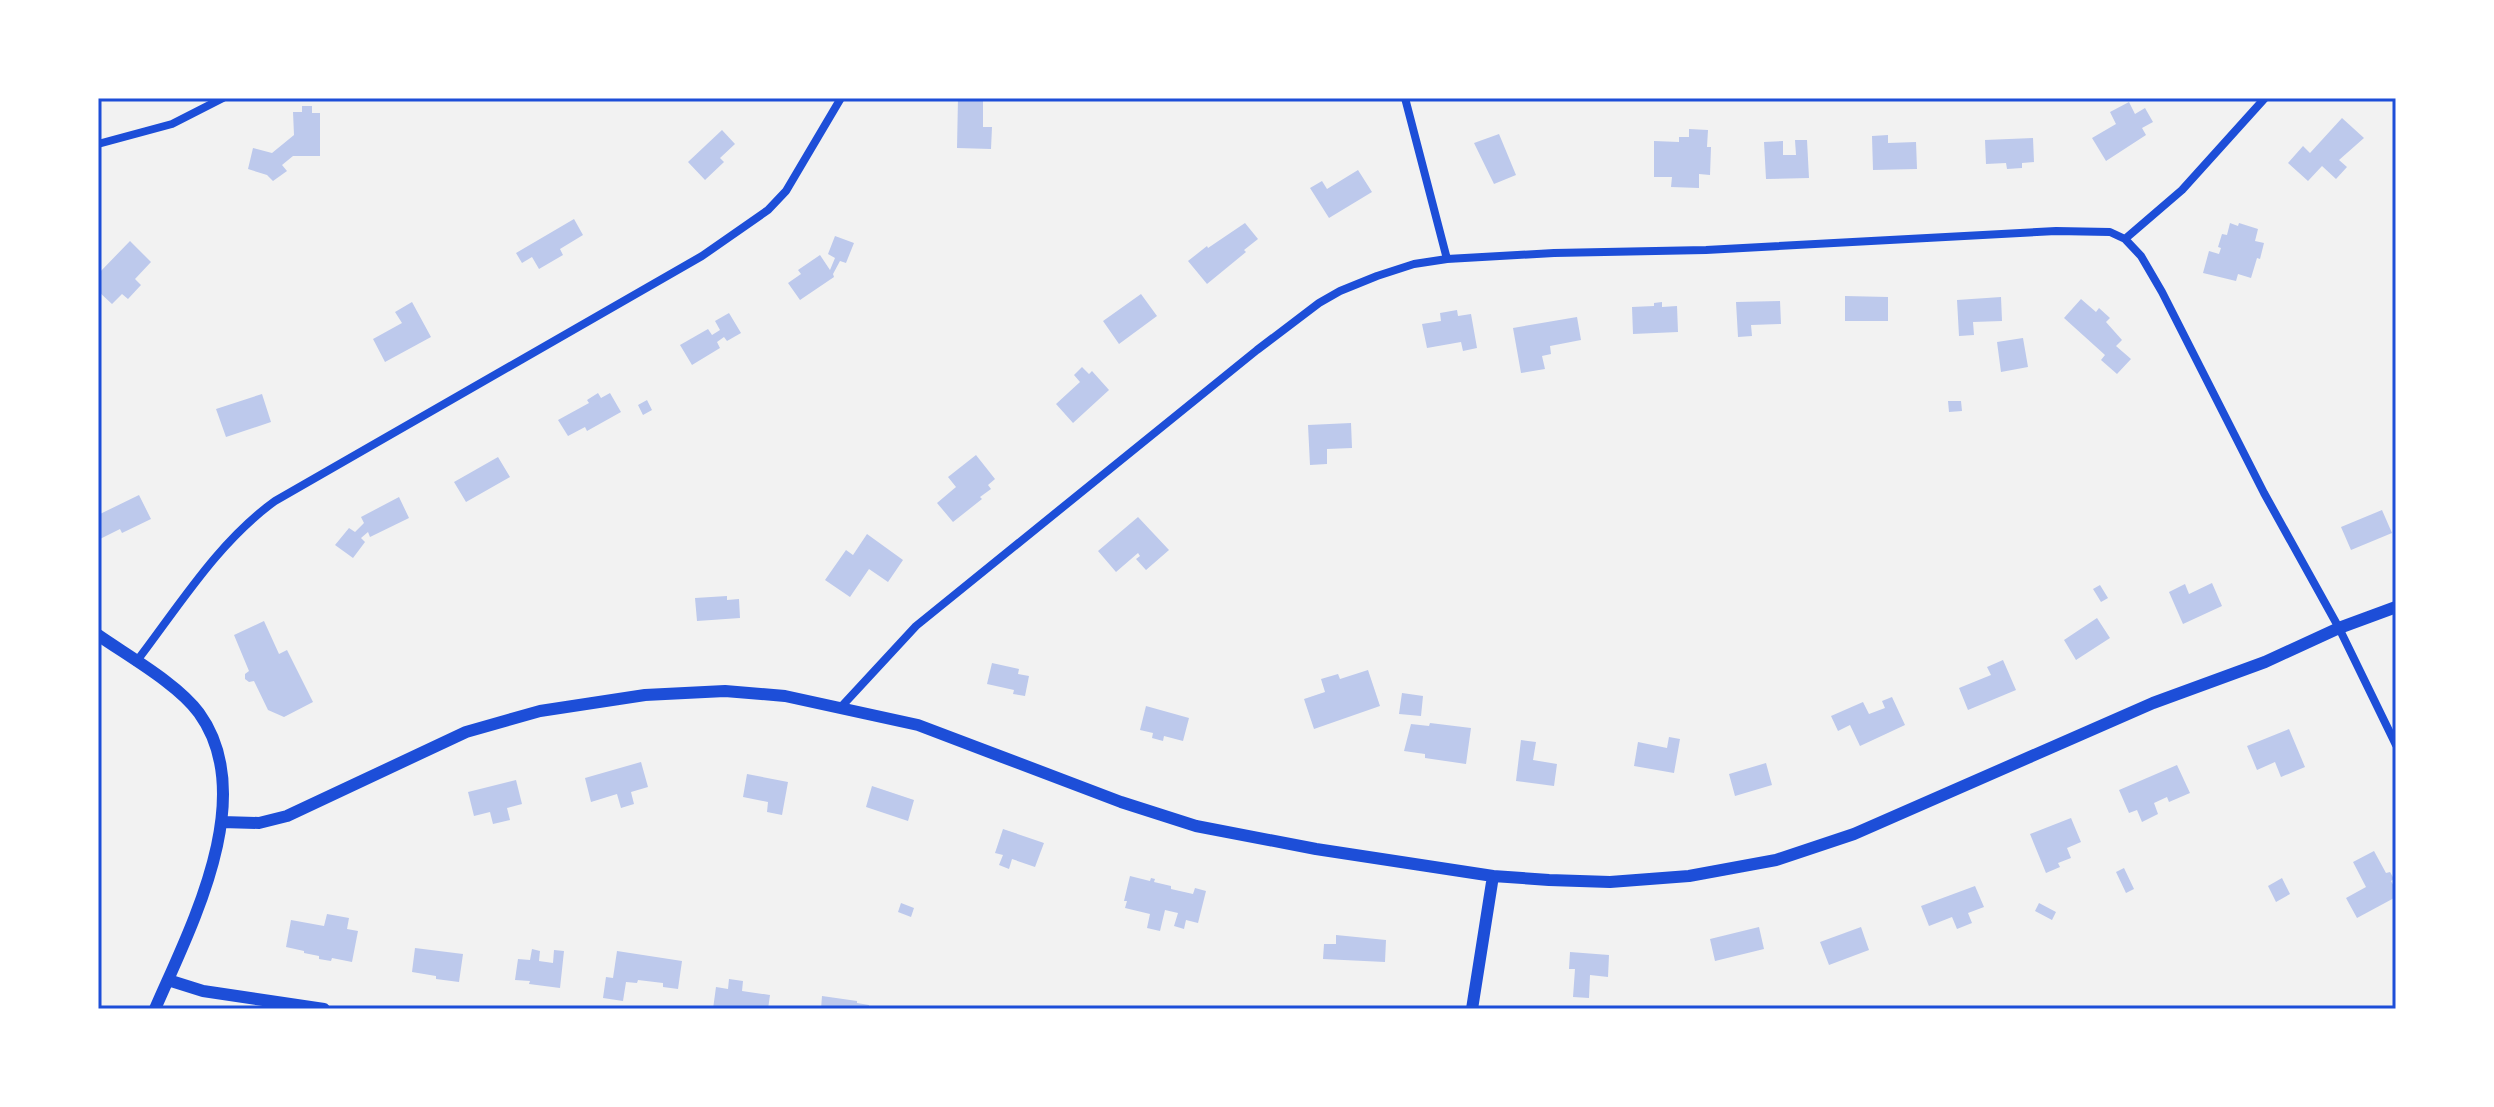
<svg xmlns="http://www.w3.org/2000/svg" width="2494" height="1107" font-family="Mulish,sans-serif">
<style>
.building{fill:#bdc9ec}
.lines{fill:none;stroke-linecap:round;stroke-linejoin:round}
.minor{stroke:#1d4ed8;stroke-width:8}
.tertiary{stroke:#1d4ed8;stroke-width:12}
.neatline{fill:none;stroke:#1d4ed8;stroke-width:3}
</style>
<rect width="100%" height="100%" fill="#f2f2f2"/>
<path class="building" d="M958,98H983V127H992L991,149L957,148Z
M2129,102L2135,114L2145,108L2153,122L2142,128L2146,135L2106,161L2092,138L2116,124L2110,112Z
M302,106H312V113H320V156H293L282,165L287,171L273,181L267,175L248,169L253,148L272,153L294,135L293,112H302Z
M2342,118L2364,138L2339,160L2347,167L2336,179L2322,166L2308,181L2288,163L2303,146L2310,153Z
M1689,129L1708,130L1707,147H1711L1710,175L1699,174V188L1671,187L1672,177H1654V141L1679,142V137H1689Z
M722,130L735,144L720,158L724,162L705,180L688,162Z
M1499,134L1516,175L1494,184L1474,143Z
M1888,135V143L1916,142L1917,169L1873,170L1872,136Z
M2033,138L2034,162L2022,163V168L2007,169L2006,163L1986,164L1985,140Z
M1795,140H1807L1809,178L1766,179L1764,142L1783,141V155H1796Z
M1358,170L1372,192L1329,218L1310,188L1322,181L1327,189Z
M574,219L583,235L560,249L563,255L539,269L532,257L522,263L516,253Z
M1245,223L1258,239L1244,250L1246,252L1207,284L1188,261L1207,246L1208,248Z
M2230,223L2238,226L2239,223L2258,229L2255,241L2264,243L2260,259L2257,258L2251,278L2238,274L2236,281L2203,273L2209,251L2219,254L2221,248L2218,247L2222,234L2227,235Z
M835,236L854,243L846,263L840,261L833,274L834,277L800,300L788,283L801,274L798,270L820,255L830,270L835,258L828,254Z
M130,241L151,262L135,279L141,285L128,299L122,294L112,304L98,291V274Z
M1141,294L1157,316L1119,344L1103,321Z
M1845,296L1888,297V321H1845Z
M2001,297L2002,321L1973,322L1974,335L1959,336L1957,300Z
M2081,299L2096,312L2099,308L2110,318L2106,322L2122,340L2116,346L2131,359L2117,374L2101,360L2105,355L2064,318Z
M1780,301L1781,324L1751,325L1752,336L1738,337L1736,302Z
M412,302L431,337L385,362L373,339L402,323L395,312Z
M1662,302V307L1677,306L1678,332L1633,334L1632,307L1654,306V303Z
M1457,310L1458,316L1471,314L1477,348L1463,351L1461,342L1427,348L1422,324L1441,321L1440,313Z
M729,313L741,333L727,341L724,337L717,342L720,348L692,365L680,345L708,329L712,335L720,330L715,321Z
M1577,317L1581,340L1550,346L1551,354L1542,356L1545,369L1521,373L1513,328Z
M2023,338L2028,367L2001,372L1997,342Z
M1082,367L1089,374L1092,371L1109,390L1073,423L1056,404L1080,382L1074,375Z
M598,393L601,398L610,393L621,412L587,431L585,427L568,436L558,420L589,403L587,400Z
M262,394L271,422L226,437L216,409Z
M647,400L652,410L643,415L638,405Z
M1948,401H1961L1962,411L1949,412Z
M1351,423L1352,448L1327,449V464L1310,465L1308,425Z
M976,455L995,479L988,485L991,489L980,497L982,499L953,522L937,503L956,487L948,477Z
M498,457L510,477L466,502L454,482Z
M139,495L151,519L122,533L120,529L98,540V515Z
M399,497L409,518L370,537L368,532L361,538L365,542L353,558L335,545L349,528L355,532L364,523L361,517Z
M2382,510L2392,533L2351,550L2341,527Z
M1138,517L1169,550L1146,570L1136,559L1140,556L1138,553L1116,572L1098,551Z
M867,534L903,560L888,582L869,569L850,597L825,580L846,550L853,555Z
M2212,583L2222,606L2183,624L2169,592L2185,584L2189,594Z
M2100,585L2108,598L2101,602L2093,589Z
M727,596V600L739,599L740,618L697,621L695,598Z
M2097,618L2110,638L2076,660L2064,640Z
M264,621L279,654L287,650L313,702L284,717L268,710L254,681L249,682L245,679V674L249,671L234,635Z
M2003,660L2016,690L1968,710L1959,688L1991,675L1987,667Z
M992,663L1019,669L1018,674L1029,676L1025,696L1013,694L1014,690L987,684Z
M1368,670L1380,706L1314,729L1304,699L1325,692L1321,679L1338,674L1340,679Z
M1402,693L1423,696L1421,716L1399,714Z
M1892,697L1905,725L1860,746L1850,725L1838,731L1831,716L1863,702L1869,714L1885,708L1882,701Z
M1146,706L1189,718L1183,741L1164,736L1163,741L1152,738L1153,733L1140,730Z
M1430,723L1471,728L1466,764L1425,758V754L1404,751L1411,724L1429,726Z
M2289,729L2305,767L2281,777L2275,762L2257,770L2247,746Z
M1669,737L1680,739L1674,773L1634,766L1638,742L1667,748Z
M1521,740L1536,742L1533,760L1557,764L1554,786L1516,781Z
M641,762L648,787L631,792L634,804L621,808L617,794L591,802L585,778Z
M1766,763L1772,785L1735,796L1729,774Z
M2177,765L2190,793L2169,802L2167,797L2154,803L2158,814L2142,822L2137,810L2129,813L2119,790Z
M747,774L788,782L782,815L767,812L768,802L743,797Z
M516,780L522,804L507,808L510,820L493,824L490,812L474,816L468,792Z
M872,786L914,800L908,821L866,807Z
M2071,818L2081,842L2067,848L2071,858L2058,863L2060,867L2046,873L2030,834Z
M1003,829L1044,843L1035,867L1012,859L1009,869L999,865L1003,855L995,853Z
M2374,851L2386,873L2390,872L2394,879L2391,881L2396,890V897L2357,918L2346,898L2366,887L2353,862Z
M2124,868L2134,889L2126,893L2116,872Z
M1130,876L1150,881L1151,878L1155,879L1154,882L1171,886V889L1193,894L1195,888L1206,891L1198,923L1186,920L1184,929L1174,926L1178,913L1165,910L1160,931L1147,928L1150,914L1125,908L1127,901H1124Z
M2282,878L2290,894L2276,902L2268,886Z
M1975,886L1984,907L1968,913L1972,923L1957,929L1952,917L1929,926L1921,906Z
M901,903L914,908L911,917L898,912Z
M2039,903L2056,912L2052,920L2035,911Z
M327,914L349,918L347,929L358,931L352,962L332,958L331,961L319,959V956L304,953V951L286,947L291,920L324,926Z
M1759,927L1764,949L1715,961L1710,939Z
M1861,927L1869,950L1829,965L1820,942Z
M1336,935L1386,940L1385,962L1323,959L1324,944H1336Z
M415,948L463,954L459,982L436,979V976L412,972Z
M532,949L540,951L539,961L553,963L554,950L564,951L560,988L529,984L530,981L515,980L518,959L530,960Z
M617,951L682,961L678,989L663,987V983L638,980L637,983L626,982L623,1001L603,998L606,977L613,978Z
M1570,952L1609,955L1608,977L1590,975L1589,998L1573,997L1575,969H1569Z
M729,979L743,981L742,991L770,995L768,1009H713L716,987L728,989Z
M822,996L857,1001V1003L869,1005V1009H821Z"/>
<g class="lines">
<path class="minor" d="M1405,98L1447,259
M98,144L172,124L223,98
M2125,239L2141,256L2162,292L2264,493L2339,628L2396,745
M136,662C179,606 218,542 275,501L702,256L768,210L786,191L841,98
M841,707L916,626L1257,350L1319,303L1340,291L1377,276L1414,264L1447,259L1554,253L1706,250L2056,231L2110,232L2125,239L2182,190L2265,98"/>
<path class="tertiary" d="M98,635C128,656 178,684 199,713C260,797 190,928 155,1009
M222,822L259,823L287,816L466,732L540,711L645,695L725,691L785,696L918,725L1121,802L1196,826L1316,849L1493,876L1549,880L1610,882L1689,876L1776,860L1854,834L2153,703L2265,662L2339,628L2396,607
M168,980L203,991L324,1009
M1472,1009L1493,876"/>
</g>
<rect width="2494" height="1107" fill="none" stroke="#ffffff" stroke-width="200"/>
<rect x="100" y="100" width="2294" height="907" class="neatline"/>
</svg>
